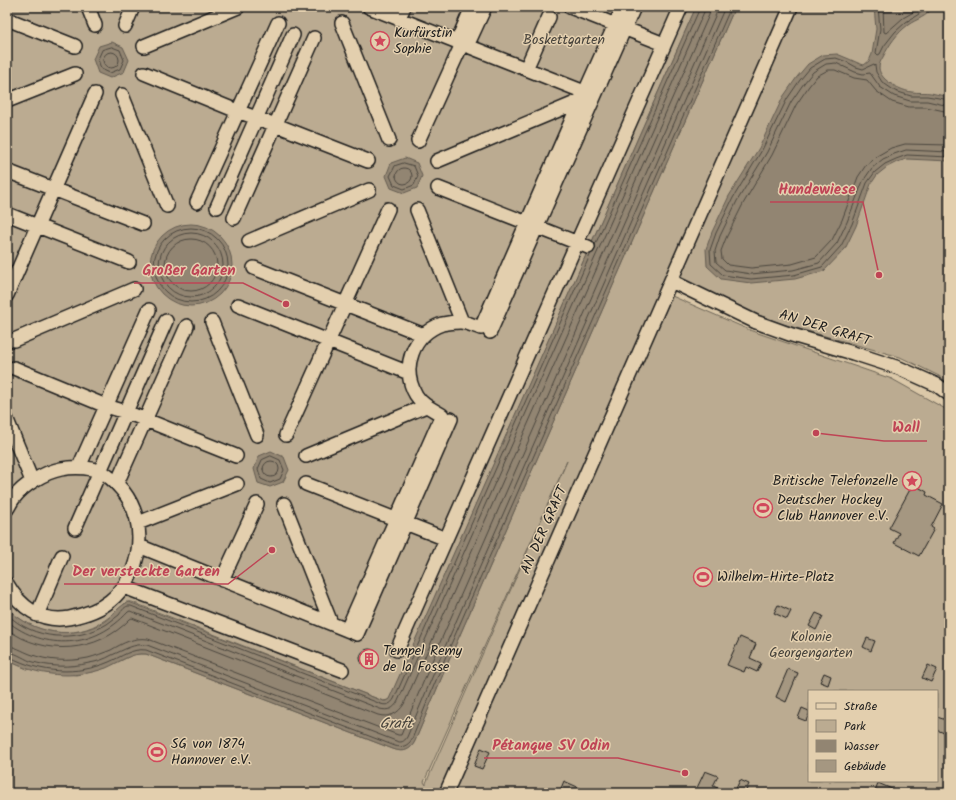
<svg xmlns="http://www.w3.org/2000/svg" width="956" height="800" font-family="Kalam,sans-serif">
<style>
.green{fill:#bbab91;stroke:#6c6456;fill-rule:evenodd}
.water{fill:#928572;stroke:#635b50}
.lines{fill:none;stroke-linecap:round;stroke-linejoin:round}
.shore{stroke:#4b463e;stroke-width:1}
.building{fill:#a59781;stroke:#1c1c1c}
.street-casing{stroke:#1c1c1c;stroke-width:16}
.street{stroke:#e3cfae;stroke-width:13}
.labels{text-anchor:middle;dominant-baseline:central;stroke-width:3;stroke-linejoin:round;paint-order:stroke}
.poi-label{font-size:14px;fill:#1c1c1c;stroke:#e3cfae;text-anchor:start}
.park-label{font-size:14px;fill:#444039;stroke:#e3cfae}
.street-label{font-size:14px;fill:#1c1c1c;stroke:#e3cfae}
.water-label{font-size:15px;font-style:italic;fill:#45413a;stroke:#e3cfae}
.leader{fill:none;stroke:#bf4455;stroke-width:1.5}
.callout-dot{fill:#bf4455;stroke:#e3cfae;stroke-width:1.5}
.callout-label{font-size:15px;text-anchor:middle;font-weight:bold;fill:#bf4455;stroke:#e3cfae;stroke-width:3;stroke-linejoin:round;paint-order:stroke}
</style>
<rect width="100%" height="100%" fill="#dbc8a8"/>
<filter id="ink" filterUnits="userSpaceOnUse"><feTurbulence type="fractalNoise" baseFrequency=".025" numOctaves="2"/><feDisplacementMap in="SourceGraphic" scale="8" xChannelSelector="R" yChannelSelector="G"/><feConvolveMatrix kernelMatrix="1 2 1 2 8 2 1 2 1" color-interpolation-filters="sRGB"/></filter>
<g filter="url(#ink)">
<path class="green" d="M7,7H696L390,698L388,700L383,701L132,602H126C120,608 113,615 105,620C73,641 34,635 7,608Z
M735,7H789L443,793H7V660L27,669L77,675L91,672L105,668L135,654H146L393,749C403,753 411,750 415,741L452,653ZM567,461L426,783V785L424,782Z
M795,7H949V384L939,376L900,357L782,324L736,306L676,278Z
M672,296L752,331L892,379L949,411V793H451ZM809,691H937V781H809Z"/>
<path class="water" d="M696,7H735L452,653L415,741C411,750 403,753 393,749L146,654C132,652 118,663 106,668C73,680 37,676 7,660V608C33,634 73,641 105,621C112,616 121,604 129,602L383,701H386L389,699Z
M874,7H932C928,17 916,19 908,25C897,33 889,45 883,57C881,60 879,64 879,68C880,81 902,91 912,92C918,93 925,92 931,93C937,94 943,96 949,97V161L907,159L897,162L887,167L877,175L871,184L856,226L845,249L824,271L795,279L751,283L721,279L707,266L706,249L712,232L729,196L759,148L783,97L797,77L808,64L823,55L837,54L849,59L858,63L864,65L869,61L872,54L876,29Z
M112,42L123,47L129,60L124,72L110,78L98,73L93,59L99,46Z
M405,158L417,163L422,176L417,188L404,193L391,188L386,176L391,163Z
M150 265a41 41 0 1 1 82 0a41 41 0 1 1-82 0Z
M271,451L284,457L289,470L283,482L270,487L258,483L254,469L259,456Z"/>
<g class="lines">
<path class="shore" d="M878,7L880,29L876,53L878,55L880,54L884,46L895,32L906,22L919,14L928,7
M883,7L884,32L886,33L903,18L917,10L920,7
M112,47L120,50L124,60L120,69L110,73L101,69L98,59L102,50Z
M103 60a8 8 0 1 1 16 0a8 8 0 1 1-16 0Z
M949,100L939,98L927,96H911L895,91L882,82L876,72L875,65L874,64L863,69L856,67L847,62L836,58L825,59L810,68L800,80L787,99L762,150L733,198L716,233L710,250L711,264L723,275L751,279L794,275L822,267L841,246L852,224L867,183L875,172L885,164L896,159L907,155L949,157
M949,106L927,101H910L894,96L880,87L870,73L863,74L855,72L836,63L826,64L813,72L804,83L791,102L767,152L737,201L720,236L715,251L716,262L725,270L751,274L793,270L819,263L837,243L847,222L863,181L872,168L883,159L894,154L906,150L949,152
M949,112L926,107H909L892,102L876,91L867,80L854,78L835,70H828L817,76L809,86L796,105L772,155L743,204L726,238L721,251L722,259L728,265L751,268L792,264L816,257L832,240L842,220L858,177L866,165L877,156L891,148L905,144L949,145
M404,163L414,166L418,176L414,185L404,189L394,185L390,176L395,166Z
M396 176a8 8 0 1 1 16 0a8 8 0 1 1-16 0Z
M154 265a37 37 0 1 1 74 0a37 37 0 1 1-74 0Z
M159 265a32 32 0 1 1 64 0a32 32 0 1 1-64 0Z
M165 265a26 26 0 1 1 52 0a26 26 0 1 1-52 0Z
M595,245L699,10L700,7
M271,456L280,460L284,470L280,479L270,483L261,479L258,469L262,460Z
M263 469a8 8 0 1 1 16 0a8 8 0 1 1-16 0Z
M7,614C33,640 76,643 107,624C111,621 115,618 119,615C121,612 124,607 128,606C129,606 130,606 131,606L381,704C387,706 391,704 394,699L591,253
M7,621C46,652 95,648 128,612L130,611L380,709C388,711 394,709 398,701L704,12L705,7
M7,629C44,657 98,653 130,619L132,618L378,715C389,718 398,714 404,704L709,15L711,7
M7,646C15,646 22,651 30,654C48,661 68,662 88,658C96,656 103,653 111,650C123,643 134,637 148,639L398,735H401L438,647L719,7
M7,652C15,652 23,658 30,661C49,667 69,668 89,663C97,662 105,659 112,655C124,650 134,643 147,645L396,741C401,743 404,742 407,737L444,649L725,7
M7,657H10C41,673 76,676 109,662C121,657 132,648 146,650L395,746C402,748 408,746 412,739L448,651L731,7"/>
</g>
<path class="building" d="M913,484L927,492L926,495L943,504L931,527L934,529L919,556L894,543L899,533L889,528Z
M778,605L791,611L787,619L774,613Z
M816,613L823,616L816,630L809,626Z
M740,637L756,644L750,658L761,663L757,672L746,667L744,672L727,665Z
M867,638L875,641L871,651L863,647Z
M360 658a9 9 0 1 1 18 0a9 9 0 1 1-18 0Z
M928,665L937,669L931,682L922,678Z
M788,669L798,673L786,702L776,697Z
M824,673L831,676L828,685L820,682Z
M802,708L809,711V714L806,721L798,718Z
M937,717L949,721V735L937,730Z
M481,748L490,752L482,769L474,766Z
M705,771L718,776L713,786L729,793H705L696,790Z
M740,780L749,784L745,793H734Z
M564,781L591,793H559Z
M878,783L901,793H874Z"/>
<g class="lines">
<defs>
<path id="street" d="M88,7L95,25
M369,7L592,95
M570,7L664,44
M7,19L75,46
M398,19L404,7
M342,23L389,140
M125,26L133,7
M457,42L472,7
M144,46L238,7
M467,46L485,7
M526,69L549,17
M144,73L237,111L276,125L368,161
M122,95L167,206
M7,101L75,74
M418,141L462,44
M437,161L580,101
M7,171L143,224
M438,188L588,247
M197,202L278,23
M217,207L293,35
M417,210L462,322
M7,214L129,262
M234,218L314,38
M249,241L369,190
M254,268L424,335
M671,281L756,322L792,335L853,353L899,368L937,385L949,394
M7,295L95,94
M238,305L409,373
M212,322L257,435
M490,332L634,7
M14,340L134,289
M14,368L106,406L126,412L236,456
M7,420L32,481
M286,435L388,209
M306,456L426,406
M79,467L149,310
M117,483L187,326
M306,484L446,539
M284,504L331,623
M7,509C9,506 11,502 13,499C23,485 45,472 61,469C72,467 81,467 92,469C94,470 98,470 100,471C108,475 118,485 123,491C149,524 142,575 110,601C98,611 84,615 69,618C41,623 20,607 7,584
M138,523L237,484
M75,528L166,321
M139,546L357,634L451,419
M222,580L257,504
M124,587L342,670
M37,615L62,556
M347,630L442,415C432,409 422,405 416,395C400,368 413,334 442,324C447,323 455,322 460,322C467,322 474,326 481,328L580,101L585,92L623,7
M397,650L681,7
M446,793L791,7"/>
</defs>
<use href="#street" class="street-casing"/>
<use href="#street" class="street"/>
</g>
</g>
<defs>
<symbol id="sight-ring" viewBox="-11 -11 22 22"><circle r="9.5" fill="#e3cfae" stroke="#d1495b" stroke-width="1.5"/><path d="M0-6L1.8-2.2L6-1.7L2.9 1.2L3.7 5.4L0 3.3L-3.7 5.4L-2.9 1.2L-6-1.7L-1.8-2.2Z" fill="#d1495b"/></symbol>
<symbol id="stadium-ring" viewBox="-11 -11 22 22"><circle r="9.5" fill="#e3cfae" stroke="#d1495b" stroke-width="1.5"/><path d="M0-5a6.5 5 0 1 0 0 10a6.5 5 0 1 0 0-10ZM-3.5-1.8h7v3.6h-7Z" fill="#d1495b"/></symbol>
<symbol id="building-ring" viewBox="-11 -11 22 22"><circle r="9.5" fill="#e3cfae" stroke="#d1495b" stroke-width="1.5"/><path d="M-4-6H4V6H1V3H-1V6H-4ZM-2.5-4.3h1.7v1.8h-1.7ZM.8-4.3h1.7v1.8H.8ZM-2.5-1h1.7V.8h-1.7ZM.8-1h1.7V.8H.8Z" fill="#d1495b"/></symbol>
</defs>
<g fill-rule="evenodd">
<use href="#sight-ring" x="369" y="30" width="22" height="22"/>
<use href="#sight-ring" x="901" y="470" width="22" height="22"/>
<use href="#stadium-ring" x="752" y="497" width="22" height="22"/>
<use href="#stadium-ring" x="692" y="566" width="22" height="22"/>
<use href="#building-ring" x="358" y="648" width="22" height="22"/>
<use href="#stadium-ring" x="146" y="741" width="22" height="22"/>
</g>
<g class="labels">
<g class="poi-label">
<text x="394" y="33">Kurfürstin<tspan x="394" dy="16">Sophie</tspan></text>
<text x="898" y="481" text-anchor="end">Britische Telefonzelle</text>
<text x="777" y="500">Deutscher Hockey<tspan x="777" dy="16">Club Hannover e.V.</tspan></text>
<text x="717" y="577">Wilhelm-Hirte-Platz</text>
<text x="383" y="651">Tempel Remy<tspan x="383" dy="16">de la Fosse</tspan></text>
<text x="171" y="744">SG von 1874<tspan x="171" dy="16">Hannover e.V.</tspan></text>
</g>
<g class="park-label">
<text x="564" y="40">Boskettgarten</text>
<text x="811" y="637">Kolonie<tspan x="811" dy="16">Georgengarten</tspan></text>
</g>
<g class="street-label">
<text transform="translate(825 328) rotate(17)">AN DER GRAFT</text>
<text transform="translate(544 530) rotate(-66)">AN DER GRAFT</text>
</g>
<g class="water-label">
<text x="396" y="724">Graft</text>
</g>
</g>
<path class="leader" d="M879 275L863 202H770M286 304L243 283H134M816 433L884 441H927M272 550L228 584H64M685 773L618 758H484"/>
<g class="callout-dot">
<circle cx="879" cy="275" r="4"/>
<circle cx="286" cy="304" r="4"/>
<circle cx="816" cy="433" r="4"/>
<circle cx="272" cy="550" r="4"/>
<circle cx="685" cy="773" r="4"/>
</g>
<g class="callout-label">
<text x="817" y="194">Hundewiese</text>
<text x="189" y="275">Großer Garten</text>
<text x="906" y="432">Wall</text>
<text x="146" y="576">Der versteckte Garten</text>
<text x="551" y="750">Pétanque SV Odin</text>
</g>
<rect width="956" height="800" fill="none" stroke="#e3cfae" stroke-width="24"/>
<rect x="12" y="12" width="932" height="776" fill="none" stroke="#1c1c1c" stroke-width="1.5" filter="url(#ink)"/>
<rect x="808" y="690" width="130" height="92" fill="#e3cfae" stroke="#938774"/>
<rect x="816" y="703" width="20" height="6" fill="#e3cfae" stroke="#938774"/>
<text x="844" y="710" font-size="12" fill="#1c1c1c">Straße</text>
<rect x="816" y="720" width="20" height="12" fill="#bbab91" stroke="#938774"/>
<text x="844" y="730" font-size="12" fill="#1c1c1c">Park</text>
<rect x="816" y="740" width="20" height="12" fill="#928572" stroke="#938774"/>
<text x="844" y="750" font-size="12" fill="#1c1c1c">Wasser</text>
<rect x="816" y="760" width="20" height="12" fill="#a59781" stroke="#938774"/>
<text x="844" y="770" font-size="12" fill="#1c1c1c">Gebäude</text>
</svg>
